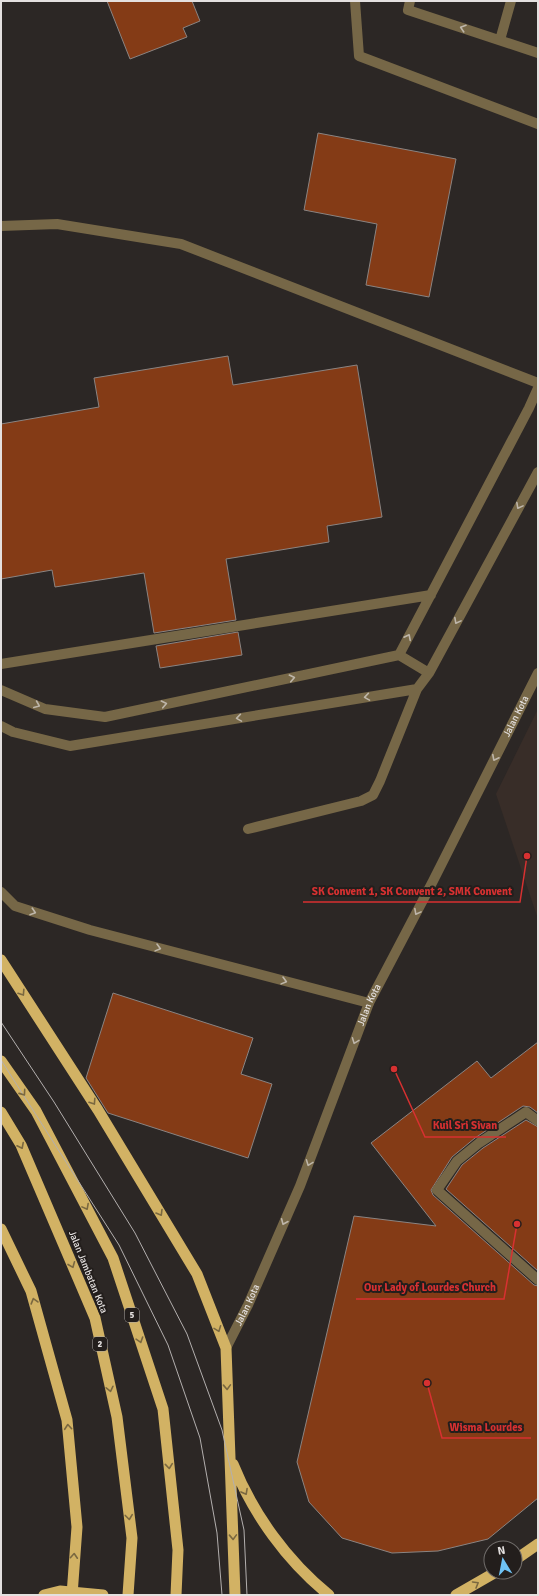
<svg xmlns="http://www.w3.org/2000/svg" width="539" height="1596" font-family="Signika,sans-serif">
<style>
.built{fill:#382d28}
.building{fill:#843b16;stroke:#8a8482}
.lines{fill:none;stroke-linecap:round;stroke-linejoin:round}
.service{stroke:#766747;stroke-width:10}
.minor{stroke:#766747;stroke-width:10}
.trunk{stroke:#d2b264;stroke-width:11}
.tram{stroke:#b3afae;stroke-width:1}
.trunk-bridge{stroke:#d2b264;stroke-width:11}
.oneway{stroke:#beb6aa}
.oneway2{stroke:#7a6840}
.labels{text-anchor:middle;dominant-baseline:central;stroke-width:4;stroke-linejoin:round;paint-order:stroke}
.shield{fill:#231e1c;stroke:#aaa6a4;stroke-width:1}
.shield-label{font-size:9px;font-weight:bold;fill:#e4e0df}
.street-label{font-size:10px;fill:#e4e0df;stroke:#231e1c}
.leader{fill:none;stroke:#d73131;stroke-width:1.5}
.callout-dot{fill:#d73131;stroke:#231e1c;stroke-width:1.5}
.callout-label{font-size:11px;text-anchor:middle;font-weight:bold;fill:#d73131;stroke:#231e1c;stroke-width:4;stroke-linejoin:round;paint-order:stroke}
</style>
<rect width="100%" height="100%" fill="#2c2725"/>
<path class="built" d="M538,709V919L496,794Z"/>
<path class="building" d="M107,1H192L200,21L183,28L187,37L130,59Z
M318,133L456,159L429,297L366,285L377,224L304,210Z
M228,356L233,385L357,365L382,517L327,526L329,542L226,559L236,620L154,633L144,573L55,587L52,570L1,579V424L99,407L94,378Z
M238,632L242,655L160,668L156,646Z
M113,993L253,1038L241,1074L272,1084L248,1158L108,1113L86,1078Z
M538,1042V1113L530,1107L523,1106L475,1138L452,1157L431,1190L433,1195L534,1285L538,1286V1498L488,1539L438,1551L392,1553L342,1538L309,1502L297,1462L354,1216L436,1226L371,1143L477,1061L491,1078Z
M526,1120L538,1127V1271L446,1189L462,1165L483,1148Z"/>
<g class="lines">
<path class="service" d="M355,1L359,56L538,124
M410,1L408,10L538,53
M500,40L511,1
M1,226L57,224L181,244L538,383
M399,655L429,673
M1,664L431,595
M1,690L45,709L105,717L399,655L529,408L538,388
M1,726L13,732L70,746L417,689L429,673L538,472
M248,829L361,801L373,795L380,781L417,689
M538,1121L526,1112L479,1143L457,1161L437,1190L538,1280"/>
<g class="minor">
<path d="M1,892L15,906L90,930L369,1003"/>
<path id="s1" d="M226,1348L248,1305L300,1186L369,1003L433,881L538,673"/>
</g>
<path class="trunk" d="M1,960L98,1110L197,1274L226,1348L235,1595
M1,1061L36,1111L113,1258L163,1409L178,1550L176,1595
M1,1112L21,1145L95,1318L117,1417L132,1538L128,1595
M233,1464C253,1514 287,1561 329,1595
M515,1560L538,1544
M44,1595L60,1591L103,1595
M456,1595L496,1572"/>
<path class="tram" d="M1,1022L54,1102L135,1233L187,1334L222,1430L244,1530L247,1595
M1,1060L119,1245L168,1345L200,1438L217,1533L222,1595"/>
<path class="trunk-bridge" d="M1,1229L31,1291L67,1420L77,1527L72,1595"/>
</g>
<defs><path id="oneway-chevron" d="M-2-3.5L2.5 0L-2 3.5" fill="none" stroke-width="1.6" stroke-linecap="round" stroke-linejoin="round"/></defs>
<g class="oneway">
<use href="#oneway-chevron" transform="translate(463 28) rotate(-162)"/>
<use href="#oneway-chevron" transform="translate(519 506) rotate(118)"/>
<use href="#oneway-chevron" transform="translate(457 621) rotate(118)"/>
<use href="#oneway-chevron" transform="translate(408 637) rotate(-63)"/>
<use href="#oneway-chevron" transform="translate(292 678) rotate(-12)"/>
<use href="#oneway-chevron" transform="translate(367 697) rotate(171)"/>
<use href="#oneway-chevron" transform="translate(164 704) rotate(-12)"/>
<use href="#oneway-chevron" transform="translate(37 705) rotate(23)"/>
<use href="#oneway-chevron" transform="translate(239 718) rotate(171)"/>
<use href="#oneway-chevron" transform="translate(495 758) rotate(117)"/>
<use href="#oneway-chevron" transform="translate(33 912) rotate(18)"/>
<use href="#oneway-chevron" transform="translate(417 912) rotate(118)"/>
<use href="#oneway-chevron" transform="translate(158 948) rotate(15)"/>
<use href="#oneway-chevron" transform="translate(284 981) rotate(15)"/>
<use href="#oneway-chevron" transform="translate(355 1041) rotate(111)"/>
<use href="#oneway-chevron" transform="translate(309 1163) rotate(111)"/>
<use href="#oneway-chevron" transform="translate(284 1222) rotate(113)"/>
</g>
<g class="oneway2">
<use href="#oneway-chevron" transform="translate(22 993) rotate(57)"/>
<use href="#oneway-chevron" transform="translate(23 1093) rotate(55)"/>
<use href="#oneway-chevron" transform="translate(93 1102) rotate(57)"/>
<use href="#oneway-chevron" transform="translate(21 1146) rotate(63)"/>
<use href="#oneway-chevron" transform="translate(86 1207) rotate(62)"/>
<use href="#oneway-chevron" transform="translate(160 1213) rotate(59)"/>
<use href="#oneway-chevron" transform="translate(72 1265) rotate(68)"/>
<use href="#oneway-chevron" transform="translate(34 1301) rotate(-106)"/>
<use href="#oneway-chevron" transform="translate(218 1329) rotate(69)"/>
<use href="#oneway-chevron" transform="translate(140 1340) rotate(72)"/>
<use href="#oneway-chevron" transform="translate(227 1387) rotate(88)"/>
<use href="#oneway-chevron" transform="translate(110 1389) rotate(77)"/>
<use href="#oneway-chevron" transform="translate(68 1427) rotate(-95)"/>
<use href="#oneway-chevron" transform="translate(169 1466) rotate(84)"/>
<use href="#oneway-chevron" transform="translate(245 1492) rotate(61)"/>
<use href="#oneway-chevron" transform="translate(129 1517) rotate(83)"/>
<use href="#oneway-chevron" transform="translate(233 1537) rotate(88)"/>
<use href="#oneway-chevron" transform="translate(74 1556) rotate(-86)"/>
<use href="#oneway-chevron" transform="translate(476 1584) rotate(-30)"/>
</g>
<g class="labels">
<g class="shield">
<rect x="125" y="1308" width="14" height="14" rx="3"/>
<rect x="93" y="1337" width="14" height="14" rx="3"/>
</g>
<g class="shield-label">
<text x="132" y="1315">5</text>
<text x="100" y="1344">2</text>
</g>
<g class="street-label">
<text stroke="none"><textPath href="#s1" startOffset="696">Jalan Kota</textPath></text>
<text stroke="none"><textPath href="#s1" startOffset="372">Jalan Kota</textPath></text>
<text transform="translate(88 1272) rotate(68)">Jalan Jambatan Kota</text>
<text stroke="none"><textPath href="#s1" startOffset="48">Jalan Kota</textPath></text>
</g>
</g>
<path class="leader" d="M527 856L520 902H303M394 1069L425 1137H506M517 1224L504 1299H356M427 1383L442 1438H531"/>
<g class="callout-dot">
<circle cx="527" cy="856" r="4"/>
<circle cx="394" cy="1069" r="4"/>
<circle cx="517" cy="1224" r="4"/>
<circle cx="427" cy="1383" r="4"/>
</g>
<g class="callout-label">
<text x="412" y="895">SK Convent 1, SK Convent 2, SMK Convent</text>
<text x="465" y="1129">Kuil Sri Sivan</text>
<text x="430" y="1291">Our Lady of Lourdes Church</text>
<text x="486" y="1431">Wisma Lourdes</text>
</g>
<rect width="539" height="1596" fill="none" stroke="#e4e0df" stroke-width="4"/>
<g transform="translate(503 1560) rotate(350)"><circle r="19" fill="#231e1c" stroke="#706c6a"/>
<path d="M0-3L7 15L0 10L-7 15Z" fill="#6fc2f4"/>
<text y="-6" font-size="11" font-weight="bold" text-anchor="middle" fill="#e4e0df">N</text>
</g>
</svg>
